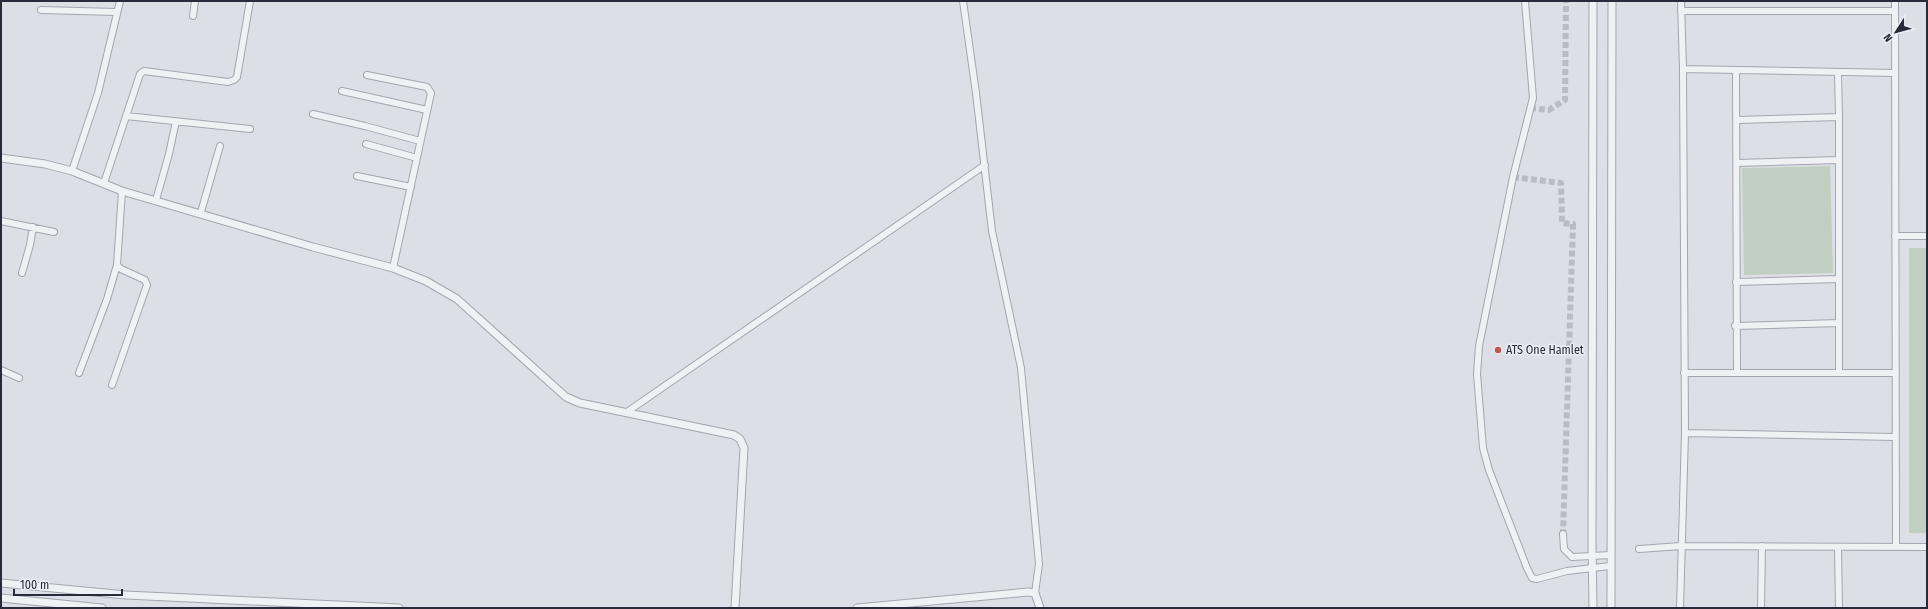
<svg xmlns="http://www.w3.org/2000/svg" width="1928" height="609" font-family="'Fira Sans Condensed',sans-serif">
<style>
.green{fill:#c0cfc0}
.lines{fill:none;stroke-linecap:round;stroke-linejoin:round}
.minor-tunnel{stroke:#babbc4;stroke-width:6;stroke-dasharray:6 3;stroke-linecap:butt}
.minor-casing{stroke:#a4a5af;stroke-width:8}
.tertiary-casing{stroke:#a4a5af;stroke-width:9}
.minor{stroke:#f0f1f5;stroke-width:6}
.tertiary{stroke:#f0f1f5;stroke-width:7}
.poi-dot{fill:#bd5b50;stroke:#edeef4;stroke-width:1.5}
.labels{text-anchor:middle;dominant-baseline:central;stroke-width:3;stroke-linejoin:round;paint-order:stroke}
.poi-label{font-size:12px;fill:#292b3b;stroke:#edeef4;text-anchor:start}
</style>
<rect width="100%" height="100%" fill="#dedfe6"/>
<path class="green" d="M1830,166L1833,273L1744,275L1742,168Z
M1909,248H1927V533H1909Z"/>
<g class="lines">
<path class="minor-tunnel" d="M1530,108L1549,110L1565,100L1566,1
M1513,177L1561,183L1562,223L1573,224L1563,534"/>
<defs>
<path id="minor" d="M963,1L976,93L992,231L1021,368L1039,564L1035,593
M1525,1L1533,98L1513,177L1479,346L1477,374L1483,448L1489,470L1527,568L1532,578L1537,579L1567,571L1610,566
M1895,1L1896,546
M41,10L116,12
M1681,11H1895
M193,16L195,1
M1683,69L1895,73
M1736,70L1737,373
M1838,73L1839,117V372
M367,75L427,87L431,93L393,268
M342,91L427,110
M313,114L365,126L420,141
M126,116L250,129
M1737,120L1839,117
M366,144L417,158
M1737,163L1839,160
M72,171L98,93L120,1
M357,176L411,187
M104,183L140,74L144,71L228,82L234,80L237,77L250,1
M156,200L169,154L176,121
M201,212L220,146
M1,221L54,232
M1895,236H1927
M22,273L30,245L33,227
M1736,282L1839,279
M1735,326L1839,323
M1,370L19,378
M79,373L107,299L117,265
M1684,373H1896
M112,385L147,285L145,280L121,269L117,265L122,191
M627,412L985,165
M1685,433L1896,437
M1563,534L1564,549L1572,557L1611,555
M1838,548L1839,608
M1639,549L1681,546L1927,547
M1680,608L1685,433L1683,69L1681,1
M1761,608L1762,546"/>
<path id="tertiary" d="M1,158L45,164L72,171L122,191L313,247L393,268L426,281L457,299L566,397L580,403L734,435L740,439L744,448L735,608
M1,583L126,595L399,608
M1,598L102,608
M857,608L1028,592L1035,593L1040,608
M1593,608L1592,544L1593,1
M1611,608L1612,1"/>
</defs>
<use href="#minor" class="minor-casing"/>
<use href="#tertiary" class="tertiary-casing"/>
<use href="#minor" class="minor"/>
<use href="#tertiary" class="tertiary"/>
</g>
<circle class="poi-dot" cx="1498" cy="350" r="4"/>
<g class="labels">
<g class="poi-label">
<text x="1506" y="350">ATS One Hamlet</text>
</g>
</g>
<rect width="1928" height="609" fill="none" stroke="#292b3b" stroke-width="4"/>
<g transform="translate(1896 32) rotate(234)" stroke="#edeef4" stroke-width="3" paint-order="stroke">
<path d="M0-3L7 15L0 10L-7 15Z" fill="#292b3b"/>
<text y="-6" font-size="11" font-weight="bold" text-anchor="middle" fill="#292b3b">N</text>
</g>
<path d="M14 589v6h108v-6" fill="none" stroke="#292b3b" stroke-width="2"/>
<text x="20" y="589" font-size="12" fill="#292b3b" stroke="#edeef4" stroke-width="3" paint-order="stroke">100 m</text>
</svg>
